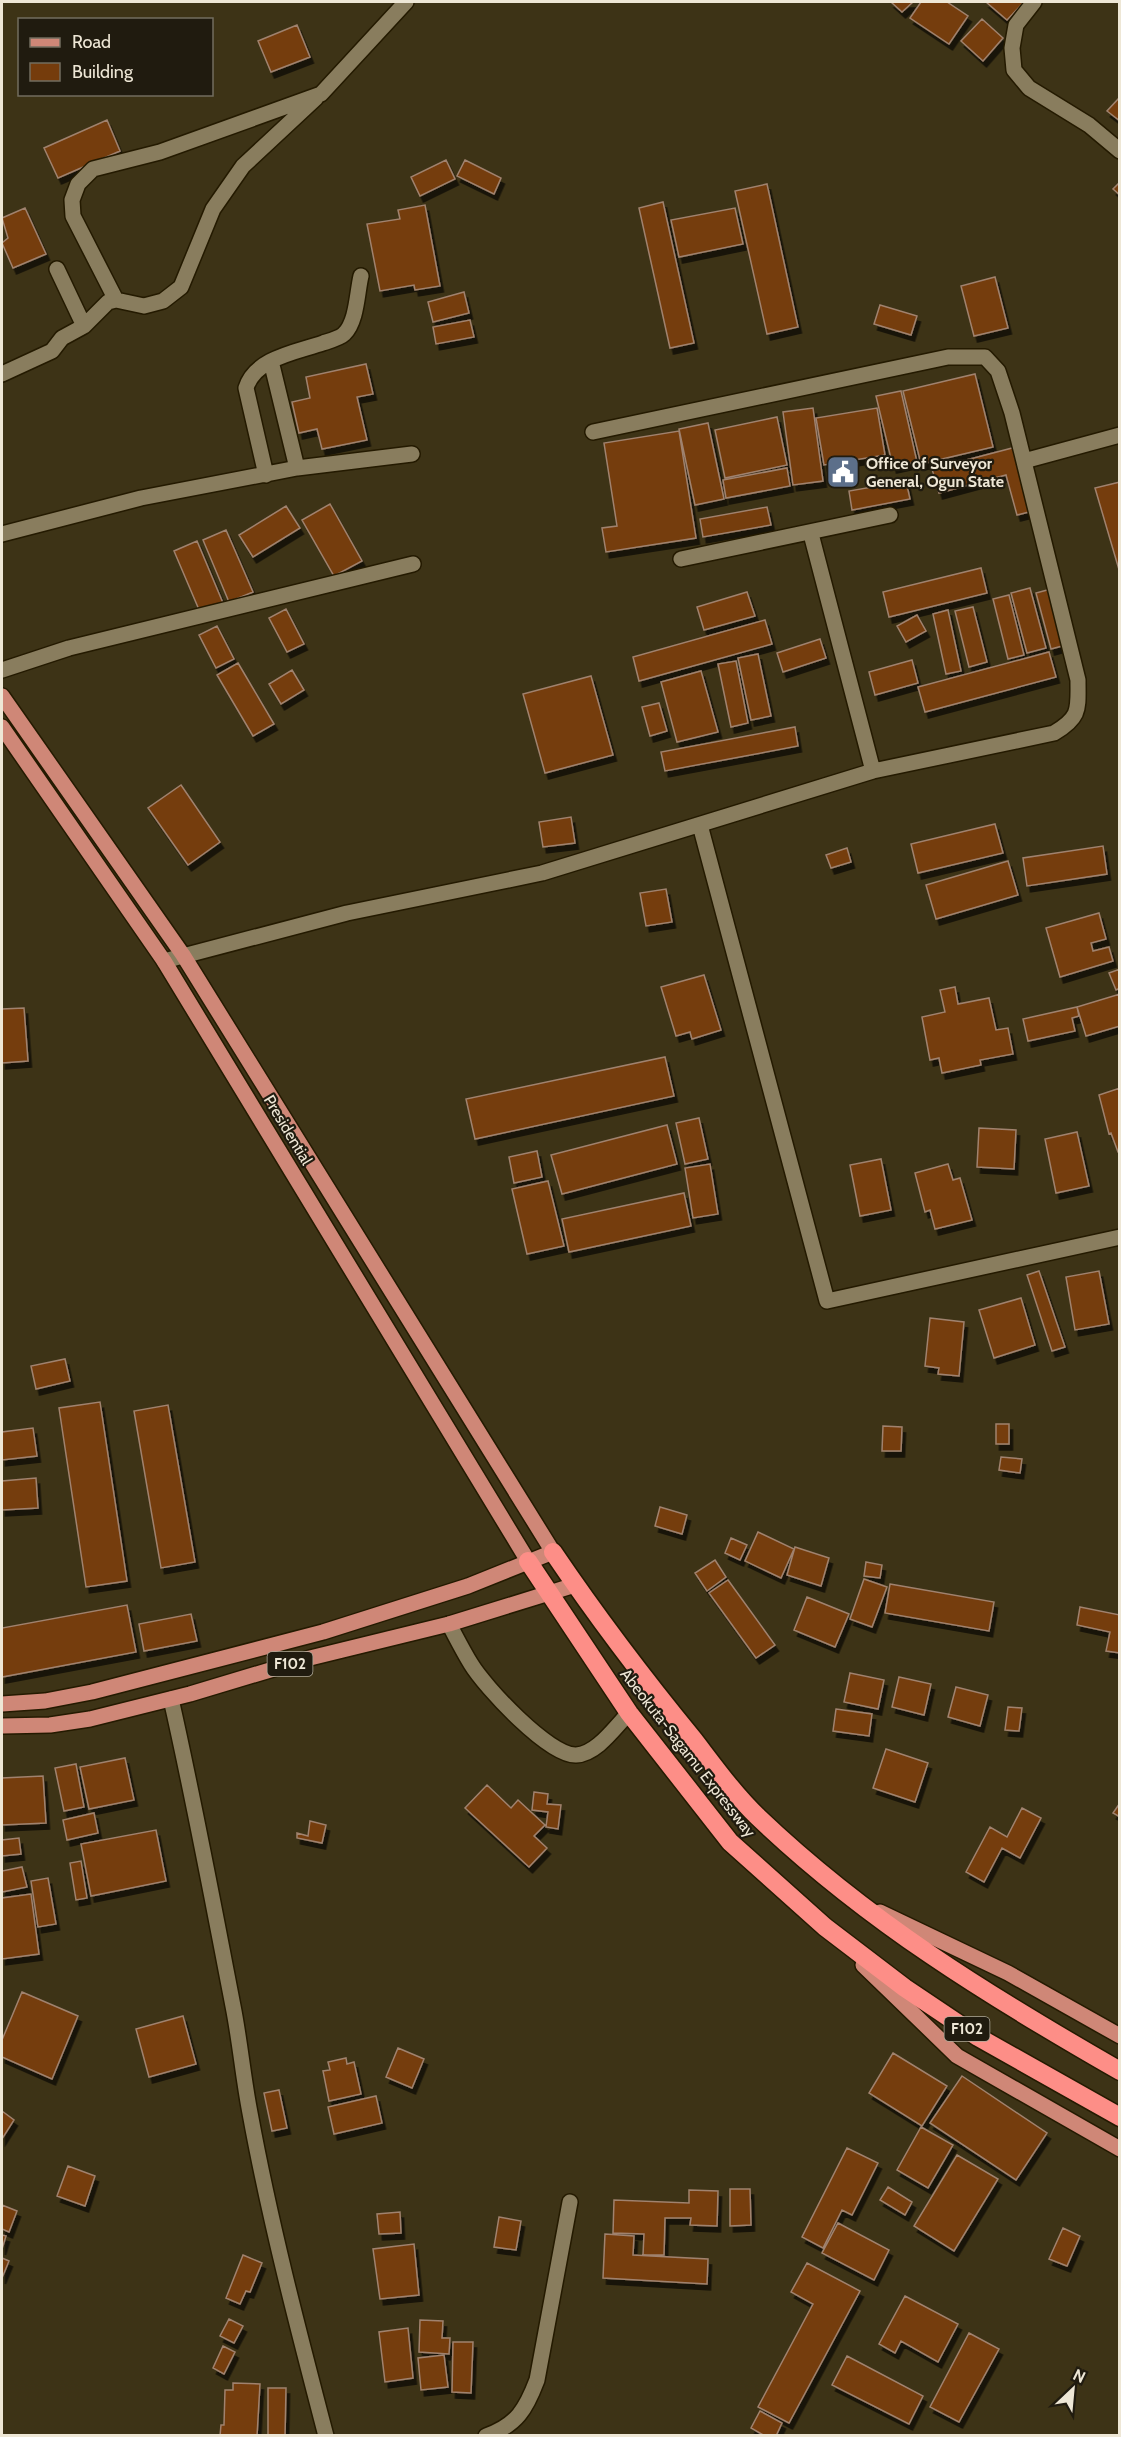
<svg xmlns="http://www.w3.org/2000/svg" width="1121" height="2437" font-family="Cabin,sans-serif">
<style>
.building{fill:#753c0c;stroke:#a0826e;stroke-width:1.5;filter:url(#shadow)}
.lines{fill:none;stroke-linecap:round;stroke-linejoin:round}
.minor-casing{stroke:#241a00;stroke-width:18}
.major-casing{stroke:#241a00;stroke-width:18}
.highway-casing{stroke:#241a00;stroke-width:21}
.minor{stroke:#897d5e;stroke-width:15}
.major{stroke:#cf8777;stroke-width:15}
.highway{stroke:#fd8e87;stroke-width:18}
.labels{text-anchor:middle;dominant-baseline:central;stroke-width:4.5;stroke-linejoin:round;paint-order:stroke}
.shield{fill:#201b0f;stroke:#b0aa9a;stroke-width:1.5}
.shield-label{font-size:15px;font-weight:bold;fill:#eee7d6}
.poi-label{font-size:16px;font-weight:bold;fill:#eee7d6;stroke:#201b0f;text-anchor:start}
.street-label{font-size:16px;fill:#eee7d6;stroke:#201b0f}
</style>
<defs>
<filter id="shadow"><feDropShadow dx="3.5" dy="6" stdDeviation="0" flood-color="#0009"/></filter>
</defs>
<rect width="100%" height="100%" fill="#3d3316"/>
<path class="building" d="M891,2H913L902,12Z
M921,2H947L968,16L949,44L910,18Z
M986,2H1024L1007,20Z
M982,19L1003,38L983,61L961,41Z
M297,25L310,57L271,72L258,41Z
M1120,97V121L1107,111Z
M107,120L120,151L58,178L44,148Z
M446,160L455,179L420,196L411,177Z
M465,160L501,178L494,194L457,176Z
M1120,182V195L1113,189Z
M767,184L798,327L767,334L735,191Z
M663,202L694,343L670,348L639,208Z
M425,205L440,286L415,290L414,285L380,291L367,224L400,219L398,210Z
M25,208L46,254L13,268L2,243L8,238L2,218Z
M735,208L743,244L679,257L671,220Z
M995,277L1008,328L974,336L961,286Z
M464,292L469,313L433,322L428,302Z
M880,305L917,316L911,335L874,324Z
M470,320L474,337L436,344L433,327Z
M366,364L373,394L357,397L367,440L322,449L317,429L299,433L292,402L310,398L306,377Z
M975,374L993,447L921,464L903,391Z
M901,391L917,462L893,467L876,396Z
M813,408L823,481L793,485L783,412Z
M877,408L885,455L824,465L816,418Z
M777,417L787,465L725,478L715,430Z
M708,423L724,499L695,505L679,429Z
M679,431L696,538L606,552L602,528L617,526L604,443Z
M1016,447L1033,511L1017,515L1006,475L939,493L932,469Z
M787,468L790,486L726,498L723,480Z
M906,481L910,499L852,510L849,491Z
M1120,482V573L1095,488Z
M330,504L362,561L334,576L302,520Z
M286,506L300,528L253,557L239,535Z
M767,507L771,525L703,537L700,519Z
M226,530L253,592L229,602L203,540Z
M197,541L223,603L200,612L174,551Z
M981,568L987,593L889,617L883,592Z
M1030,588L1046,648L1027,653L1011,593Z
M1051,589L1066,645L1051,649L1036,593Z
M747,592L755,616L704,630L697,607Z
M1009,595L1024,655L1008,659L993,599Z
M973,607L987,662L969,667L955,611Z
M286,609L304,644L287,652L269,618Z
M948,610L961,671L946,674L933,614Z
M917,615L926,631L906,642L897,626Z
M765,620L772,644L639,681L633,657Z
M217,626L234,659L216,668L199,635Z
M820,639L826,658L783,672L777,653Z
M1049,652L1056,677L925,712L918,687Z
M758,654L771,716L751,720L738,658Z
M912,660L918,683L875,695L869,672Z
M736,661L748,723L731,727L718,664Z
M238,663L274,724L253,736L217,675Z
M292,670L304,690L281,704L269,684Z
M701,671L718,732L677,742L661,682Z
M591,676L613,755L545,773L523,694Z
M659,703L667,731L650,736L642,707Z
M795,727L798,746L665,771L661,752Z
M181,785L220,842L188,865L148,808Z
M571,817L575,843L543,847L539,822Z
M995,824L1003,853L918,873L911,844Z
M1103,846L1107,874L1027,886L1023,858Z
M847,848L851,862L831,868L826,855Z
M1008,861L1018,895L936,919L926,885Z
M666,889L672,922L646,926L640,893Z
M1099,913L1106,939L1091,943L1093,951L1109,947L1113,961L1060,977L1046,928Z
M1120,969V988L1116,990L1109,973Z
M704,975L721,1030L692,1039L690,1032L676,1036L661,987Z
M955,987L958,1004L989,998L996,1030L1008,1028L1013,1054L980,1060L981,1065L942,1073L939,1058L930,1060L922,1017L945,1012L940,990Z
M1120,994V1026L1086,1036L1077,1007Z
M1077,1007L1079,1016L1072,1018L1075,1031L1028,1041L1023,1019Z
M24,1008L28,1061L2,1063V1009Z
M665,1057L674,1096L475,1139L466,1099Z
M1120,1088V1152H1118L1111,1133L1109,1134L1099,1095Z
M699,1118L708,1159L685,1164L676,1123Z
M667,1125L677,1164L562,1194L551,1155Z
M979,1128L1016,1130L1014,1169L977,1167Z
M1077,1132L1089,1186L1056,1193L1045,1139Z
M537,1151L542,1177L514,1183L509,1157Z
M881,1159L891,1210L860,1216L850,1165Z
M710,1164L718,1214L693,1218L685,1168Z
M948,1164L953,1180L960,1178L972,1220L935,1229L930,1210L925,1212L915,1173Z
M548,1181L564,1246L527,1254L512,1189Z
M684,1193L691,1226L569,1252L562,1219Z
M1039,1271L1065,1347L1052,1351L1027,1275Z
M1099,1271L1109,1324L1075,1330L1066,1277Z
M1021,1298L1035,1345L994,1358L979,1310Z
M930,1318L964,1322L959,1376L938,1374L939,1368L925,1366Z
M65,1359L70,1381L36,1389L31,1366Z
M100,1402L127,1581L86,1587L59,1408Z
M168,1405L195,1562L161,1568L134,1411Z
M996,1424H1009V1444H996Z
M883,1426L902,1427L901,1451H882Z
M33,1428L37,1456L2,1460V1432Z
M1001,1457L1022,1459L1020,1473L999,1470Z
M36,1478L38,1508L2,1510V1481Z
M660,1507L687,1515L682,1534L655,1526Z
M758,1532L794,1549L781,1578L745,1561Z
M731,1538L747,1545L740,1560L725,1553Z
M795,1547L829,1558L821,1586L787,1575Z
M715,1560L726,1577L707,1591L695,1573Z
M866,1562L882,1565L880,1578L864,1576Z
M864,1579L887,1587L872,1627L850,1619Z
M728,1580L775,1645L756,1658L709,1593Z
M890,1584L994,1602L989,1631L885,1613Z
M807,1597L849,1614L835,1647L794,1630Z
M127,1605L136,1652L2,1677V1628Z
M1080,1607L1120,1615V1653L1106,1651L1110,1632L1077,1625Z
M191,1614L197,1641L144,1651L139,1624Z
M850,1673L884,1680L878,1709L844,1702Z
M899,1677L931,1684L924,1715L892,1707Z
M956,1687L988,1695L980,1726L948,1717Z
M1008,1707L1022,1708L1019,1731L1005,1730Z
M836,1709L872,1714L869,1736L833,1731Z
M886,1749L928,1763L915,1802L873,1788Z
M125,1758L134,1800L89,1809L80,1767Z
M76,1764L84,1807L64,1811L55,1768Z
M43,1776L46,1823L2,1825V1778Z
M487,1785L511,1808L518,1800L545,1825L534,1836L547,1848L529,1867L465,1808Z
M534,1792L548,1794L547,1804L561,1805L558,1829L546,1827L548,1812L532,1810Z
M1120,1803V1817L1113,1813Z
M1022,1808L1041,1818L1020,1858L1002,1848L984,1882L966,1872L990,1827L1007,1837Z
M94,1813L98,1833L67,1840L63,1820Z
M310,1821L326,1825L322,1843L297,1838V1833L308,1836Z
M156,1830L166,1881L91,1896L81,1844Z
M19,1838L21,1854L2,1856V1840Z
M81,1861L87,1898L76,1900L70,1863Z
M22,1867L27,1887L2,1892V1871Z
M48,1878L56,1924L38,1927L31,1881Z
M31,1894L39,1954L2,1959V1898Z
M22,1992L78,2016L52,2079L2,2057V2040Z
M183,2016L196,2064L149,2077L136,2029Z
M398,2048L424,2059L412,2088L386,2077Z
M893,2053L947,2086L922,2126L869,2093Z
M346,2058L347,2064L354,2062L361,2094L329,2101L323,2071L330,2070L328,2062Z
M962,2076L1047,2133L1016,2180L930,2123Z
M279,2090L287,2128L272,2131L264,2093Z
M376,2096L382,2123L334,2134L328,2107Z
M2,2111L14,2120L2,2139Z
M921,2127L953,2145L928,2188L897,2170Z
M847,2148L878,2163L852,2215L842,2210L823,2248L802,2237Z
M957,2155L998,2179L954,2251L914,2226Z
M68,2166L95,2176L85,2206L57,2196Z
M888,2187L912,2202L905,2215L880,2200Z
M730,2189H750L751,2225L730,2226Z
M689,2190L718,2191L717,2226L690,2225L691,2218H665L664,2255H643L644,2234L613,2233L614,2200L689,2203Z
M2,2205L17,2211L9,2232L2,2229Z
M400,2212L401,2233L379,2234L377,2214Z
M499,2217L521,2221L516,2250L494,2247Z
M838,2223L889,2250L874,2280L822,2253Z
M1063,2228L1080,2236L1067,2266L1049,2259Z
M605,2234L634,2236L633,2255L708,2259L707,2284L603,2278Z
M2,2235L6,2236L2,2249Z
M414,2244L419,2295L380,2299L373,2249Z
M243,2255L262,2263L250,2292L246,2291L240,2304L226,2298Z
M2,2258L9,2261L2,2278Z
M807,2263L860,2291L789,2423L758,2407L813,2304L791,2292Z
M905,2296L958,2324L938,2362L901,2341L895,2353L879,2344Z
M229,2319L243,2326L234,2343L220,2336Z
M420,2320L443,2321L442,2338H450L449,2354L419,2352Z
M408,2328L413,2378L385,2382L379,2332Z
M969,2333L999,2349L959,2422L930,2407Z
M453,2342H473L471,2393L452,2392Z
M223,2346L235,2352L224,2374L213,2368Z
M444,2355L448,2387L421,2390L418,2358Z
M847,2356L923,2396L909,2424L832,2385Z
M233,2383L260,2384L257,2436H220L221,2425H224L225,2390H233Z
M268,2388H286L285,2436H268Z
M760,2411L782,2423L776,2436H765L751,2428Z"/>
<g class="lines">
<defs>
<path id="minor" d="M1034,2L1016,25L1012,48L1014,70L1029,88L1089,125L1120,151
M57,269L84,326
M116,300L73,216L72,200L78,184L93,169L160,152L321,94L406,2
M271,361L297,468
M2,374L52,351L62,338L84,326L108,302L116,300L144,306L163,301L181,287L213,209L243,166L316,98
M1024,461L1120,435
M266,475L246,388C255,358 297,352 323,343C329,341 340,338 344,334C357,322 357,292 361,276
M2,534L141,498L297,468L412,454
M811,534L873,771
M681,559L890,515
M2,670L69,648L413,564
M700,825L827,1301L1120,1237
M164,961L347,913L542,873L873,771L1054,733C1081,717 1078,709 1078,680L1012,413L998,371L985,357H948L593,432
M449,1624C456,1637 463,1651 471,1664C485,1687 549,1756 576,1755C597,1754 615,1727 629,1713
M171,1699C194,1800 213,1903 233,2006C240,2041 243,2077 250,2113C270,2222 298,2329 326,2436
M486,2436C517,2425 526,2409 537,2380L570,2202"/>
<path id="major" d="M2,696L183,955L553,1552L468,1586L323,1632L92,1692L45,1701L2,1704
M2,727L164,961L528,1561
M2,1726L50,1725L90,1719L190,1694L310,1658L449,1624L575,1585
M880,1912L1008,1973L1120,2036
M863,1965L957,2056L1120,2149"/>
<path id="highway" d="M553,1552C597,1617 644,1679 694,1740C714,1766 734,1794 758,1817C867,1921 989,1996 1120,2071
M528,1561L629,1713L730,1842L825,1927L905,1988L978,2037L1120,2117"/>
</defs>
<use href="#minor" class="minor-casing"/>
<use href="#major" class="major-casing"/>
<use href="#highway" class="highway-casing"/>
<use href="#minor" class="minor"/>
<use href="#major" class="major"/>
<use href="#highway" class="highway"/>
</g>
<defs>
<symbol id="civic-square" viewBox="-11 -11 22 22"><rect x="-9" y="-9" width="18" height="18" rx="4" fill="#5c6f8a" stroke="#201b0f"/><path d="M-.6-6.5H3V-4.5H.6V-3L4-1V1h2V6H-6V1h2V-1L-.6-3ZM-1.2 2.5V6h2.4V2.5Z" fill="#fff"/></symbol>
</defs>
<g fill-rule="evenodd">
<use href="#civic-square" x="824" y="453" width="38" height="38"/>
</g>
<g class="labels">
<g class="shield">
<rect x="267.5" y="1652" width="45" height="24" rx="4.5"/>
<rect x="944.5" y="2017" width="45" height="24" rx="4.5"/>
</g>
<g class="shield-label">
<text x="290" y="1664">F102</text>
<text x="967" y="2029">F102</text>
</g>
<g class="poi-label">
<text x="866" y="463">Office of Surveyor<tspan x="866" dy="18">General, Ogun State</tspan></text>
</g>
<g class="street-label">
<text transform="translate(288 1130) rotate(59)">Presidential</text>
<text transform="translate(688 1753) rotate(52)">Abeokuta-Sagamu Expressway</text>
</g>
</g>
<rect width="1121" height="2437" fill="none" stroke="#eee7d6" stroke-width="6"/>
<rect x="18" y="18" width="195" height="78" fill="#201b0f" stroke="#726d5f" stroke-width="1.5"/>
<rect x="30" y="38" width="30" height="9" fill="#cf8777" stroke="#726d5f" stroke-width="1.5"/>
<text x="72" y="48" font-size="18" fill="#eee7d6">Road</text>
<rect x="30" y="63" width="30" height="18" fill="#753c0c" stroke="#726d5f" stroke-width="1.5"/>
<text x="72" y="78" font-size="18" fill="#eee7d6">Building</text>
<g transform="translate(1073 2389) rotate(26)" stroke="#201b0f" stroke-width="4.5" paint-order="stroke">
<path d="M0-4.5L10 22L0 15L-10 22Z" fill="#eee7d6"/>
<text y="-9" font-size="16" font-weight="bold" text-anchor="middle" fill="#eee7d6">N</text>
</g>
</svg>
